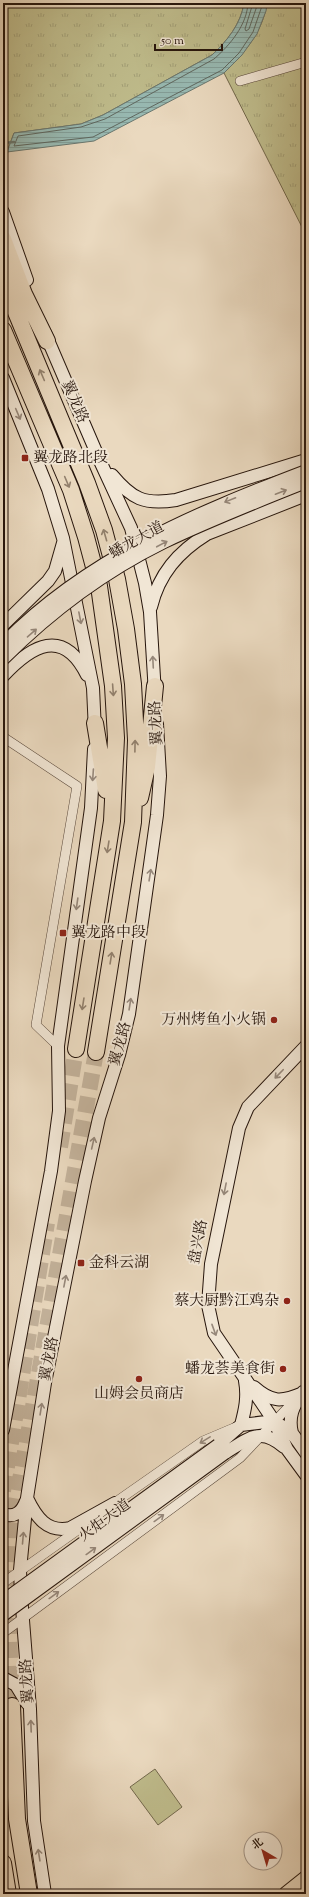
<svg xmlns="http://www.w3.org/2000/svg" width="309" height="1897" font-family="'Sorts Mill Goudy','Noto Serif SC',serif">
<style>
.grass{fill:#bfbc8c;stroke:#72684c}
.park{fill:url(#park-tufts);stroke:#72684c}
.water{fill:url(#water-rules);stroke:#6a7870}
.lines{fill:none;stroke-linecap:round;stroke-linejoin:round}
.shore{stroke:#5f6860;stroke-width:1}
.stream{stroke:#6a7870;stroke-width:2.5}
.highway-tunnel{stroke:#c3b29b;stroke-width:16;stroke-dasharray:16 8;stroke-linecap:butt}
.street-casing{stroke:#574639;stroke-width:10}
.secondary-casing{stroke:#26150c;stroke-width:14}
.primary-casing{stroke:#26150c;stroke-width:16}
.highway-casing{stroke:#26150c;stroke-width:18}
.street{stroke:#f1e6d5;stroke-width:9}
.secondary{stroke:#f1e6d5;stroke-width:12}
.primary{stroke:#ead9bf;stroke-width:14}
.highway{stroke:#ead9bf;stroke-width:16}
.secondary-bridge-casing{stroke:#26150c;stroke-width:14;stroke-linecap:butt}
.secondary-bridge{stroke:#f1e6d5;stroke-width:12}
.oneway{stroke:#92816e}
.oneway2{stroke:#96887b}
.poi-dot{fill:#8f2418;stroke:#f1e6d5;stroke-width:1.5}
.labels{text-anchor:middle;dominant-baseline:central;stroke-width:4;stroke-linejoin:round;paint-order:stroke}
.street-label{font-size:15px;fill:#26150c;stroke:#f1e6d5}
.poi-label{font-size:15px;fill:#26150c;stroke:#f1e6d5;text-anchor:start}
</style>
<defs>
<pattern id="park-tufts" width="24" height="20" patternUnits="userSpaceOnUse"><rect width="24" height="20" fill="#bfbc8c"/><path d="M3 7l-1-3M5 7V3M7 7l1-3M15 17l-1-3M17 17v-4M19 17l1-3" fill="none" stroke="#a4a178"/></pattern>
<pattern id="water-rules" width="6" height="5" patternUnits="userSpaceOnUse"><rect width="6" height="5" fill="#98bab3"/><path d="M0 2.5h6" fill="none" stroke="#839f99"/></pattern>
</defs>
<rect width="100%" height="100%" fill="#ead9bf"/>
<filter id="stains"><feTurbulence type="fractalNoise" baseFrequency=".005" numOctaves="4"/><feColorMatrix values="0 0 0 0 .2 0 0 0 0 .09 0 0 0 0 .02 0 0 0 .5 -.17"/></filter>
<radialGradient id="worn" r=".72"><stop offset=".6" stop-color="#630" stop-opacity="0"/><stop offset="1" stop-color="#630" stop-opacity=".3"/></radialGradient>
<path class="grass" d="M155,1769L182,1807L158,1825L130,1787Z"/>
<path class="park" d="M3,3H244C241,24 227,41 212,55L103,115L81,124L14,133L3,162Z
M267,3H306V235L224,73C244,53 263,32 267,3Z"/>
<path class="water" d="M244,3H267L266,11L257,34L242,55L224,73L94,141L7,152L14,133L81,124L103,115L212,55C227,41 241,24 244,3Z"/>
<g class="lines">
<path class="shore" d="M248,3C247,25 230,45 214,59L105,119L81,127L18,136L14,146L93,137L222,70L239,53L253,32L263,3
M253,3L245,29L246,31L249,29L258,3"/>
<path class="stream" d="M3,143L14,142"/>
<path class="highway-tunnel" d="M60,1147L76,1049
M3,1491L47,1223
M12,1706L8,1606L12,1525L96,1052"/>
<defs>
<path id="street" d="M240,81L306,62
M3,737L77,786L36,1025L58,1046
M110,1506L203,1441L236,1427
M3,1583L82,1527
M3,1633L240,1458L295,1400"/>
<path id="secondary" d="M3,212L27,280
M45,333L100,461L131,528L145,583L150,612L155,694
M3,378L48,489L63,538L93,688L95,731
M112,475C132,499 144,505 176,500L306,460
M151,607C159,574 178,552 207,534L306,495
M3,625L48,581L55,571L63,543
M3,676C32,645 63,627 87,675
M306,1046L248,1107L239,1128L211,1264L208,1305L214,1333L274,1421L287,1449L306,1475
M254,1387C272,1403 282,1402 303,1393
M241,1425C245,1410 248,1397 245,1381
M3,1430L51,1171L59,1111L58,1046L91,808L94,749
M292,1433C288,1417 293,1406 303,1392
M218,1445L241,1425L274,1421L292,1433L306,1453
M225,1453C248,1439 260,1426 284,1447
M27,1498C36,1517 47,1533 70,1528L115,1503
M3,1514C15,1518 22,1512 26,1501
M3,1678L16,1685L27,1703
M45,1894L34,1821L30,1709L21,1595L20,1570L27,1498L45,1383L85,1181L99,1118L119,1055L129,1014L157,815L160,776L157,724"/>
<path id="primary" d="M286,1894L306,1878"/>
<path id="highway" d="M3,239L24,294L47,341
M3,281L87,483L104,530L117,579L126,629L133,684L136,740L133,822L96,1052
M3,330L71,490L86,537L99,586L113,686L116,738L112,821L76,1049
M95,723L106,790
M140,798L147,767L155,686
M12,1706L17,1819L29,1894
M3,1863L8,1894"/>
</defs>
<use href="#street" class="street-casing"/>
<use href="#secondary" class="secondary-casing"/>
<use href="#primary" class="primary-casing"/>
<use href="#highway" class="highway-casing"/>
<use href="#street" class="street"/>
<use href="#secondary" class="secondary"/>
<use href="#primary" class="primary"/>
<use href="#highway" class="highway"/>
<defs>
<path id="secondary-bridge" d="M3,644C87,558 196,513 306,471
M3,659C49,613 105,571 164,542C210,520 258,501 306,482
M3,1601L218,1445
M3,1615L225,1453"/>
</defs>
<use href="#secondary-bridge" class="secondary-bridge-casing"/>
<use href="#secondary-bridge" class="secondary-bridge"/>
</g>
<defs><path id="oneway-shaft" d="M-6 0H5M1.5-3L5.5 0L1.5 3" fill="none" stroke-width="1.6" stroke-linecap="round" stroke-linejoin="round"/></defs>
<g class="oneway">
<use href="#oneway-shaft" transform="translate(42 375) rotate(-113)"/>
<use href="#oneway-shaft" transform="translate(67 482) rotate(67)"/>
<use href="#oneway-shaft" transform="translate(105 535) rotate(-106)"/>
<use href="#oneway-shaft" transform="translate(113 690) rotate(86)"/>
<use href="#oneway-shaft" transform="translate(135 746) rotate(-89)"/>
<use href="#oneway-shaft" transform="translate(108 847) rotate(99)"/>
<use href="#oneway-shaft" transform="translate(111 958) rotate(-81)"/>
<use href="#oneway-shaft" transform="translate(83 1004) rotate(99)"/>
</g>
<g class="oneway2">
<use href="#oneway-shaft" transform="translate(18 414) rotate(67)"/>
<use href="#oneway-shaft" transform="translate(281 492) rotate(-21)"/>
<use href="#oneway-shaft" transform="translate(230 500) rotate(158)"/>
<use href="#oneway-shaft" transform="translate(162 544) rotate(-28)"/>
<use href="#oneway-shaft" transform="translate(80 618) rotate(79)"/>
<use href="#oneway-shaft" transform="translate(32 633) rotate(-41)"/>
<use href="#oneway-shaft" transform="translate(153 662) rotate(-93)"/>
<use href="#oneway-shaft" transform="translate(93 775) rotate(94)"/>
<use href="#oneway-shaft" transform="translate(150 875) rotate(-81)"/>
<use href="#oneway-shaft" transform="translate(77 904) rotate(98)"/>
<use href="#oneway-shaft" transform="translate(130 1004) rotate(-81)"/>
<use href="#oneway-shaft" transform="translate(279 1074) rotate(134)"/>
<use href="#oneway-shaft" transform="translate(93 1143) rotate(-77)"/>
<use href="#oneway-shaft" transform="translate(225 1189) rotate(101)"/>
<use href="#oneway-shaft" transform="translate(65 1281) rotate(-79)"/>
<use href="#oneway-shaft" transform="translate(214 1330) rotate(70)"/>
<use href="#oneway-shaft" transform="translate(41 1409) rotate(-81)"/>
<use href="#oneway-shaft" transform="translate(205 1440) rotate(149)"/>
<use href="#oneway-shaft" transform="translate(159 1518) rotate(-36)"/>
<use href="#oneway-shaft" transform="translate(23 1538) rotate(-85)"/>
<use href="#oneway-shaft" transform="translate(91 1551) rotate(-36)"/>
<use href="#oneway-shaft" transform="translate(54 1595) rotate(-36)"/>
<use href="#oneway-shaft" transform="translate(31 1726) rotate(-92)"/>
<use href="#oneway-shaft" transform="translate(39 1855) rotate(-99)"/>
</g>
<g class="poi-dot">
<rect x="21" y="454" width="8" height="8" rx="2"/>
<rect x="59" y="929" width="8" height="8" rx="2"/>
<circle cx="274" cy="1020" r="4"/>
<rect x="77" y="1259" width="8" height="8" rx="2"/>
<circle cx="287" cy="1301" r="4"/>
<circle cx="283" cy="1369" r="4"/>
<circle cx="139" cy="1379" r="4"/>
</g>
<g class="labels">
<g class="street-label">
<text transform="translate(74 402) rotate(66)">翼龙路</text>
<text transform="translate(137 541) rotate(-29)">蟠龙大道</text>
<text transform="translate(157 723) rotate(-93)">翼龙路</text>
<text transform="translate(121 1044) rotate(-75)">翼龙路</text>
<text transform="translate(199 1242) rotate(-79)">盘兴路</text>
<text transform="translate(50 1359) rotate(-79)">翼龙路</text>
<text transform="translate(105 1521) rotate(-36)">火炬大道</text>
<text transform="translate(28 1681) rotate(-94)">翼龙路</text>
</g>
<g class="poi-label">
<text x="33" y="458">翼龙路北段</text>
<text x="71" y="933">翼龙路中段</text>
<text x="266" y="1020" text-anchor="end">万州烤鱼小火锅</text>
<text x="89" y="1263">金科云湖</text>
<text x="279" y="1301" text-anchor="end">蔡大厨黔江鸡杂</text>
<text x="275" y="1369" text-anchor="end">蟠龙荟美食街</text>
<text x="139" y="1394" text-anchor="middle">山姆会员商店</text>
</g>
</g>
<rect width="309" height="1897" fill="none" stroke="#ead9bf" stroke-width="16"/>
<rect x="4" y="4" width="301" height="1889" fill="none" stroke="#26150c" stroke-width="2"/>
<rect x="8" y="8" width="293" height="1881" fill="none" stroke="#26150c"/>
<g transform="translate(263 1851) rotate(322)"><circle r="19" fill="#f1e6d5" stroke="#a09285"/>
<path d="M0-3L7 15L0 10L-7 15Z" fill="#8f2418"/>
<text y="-6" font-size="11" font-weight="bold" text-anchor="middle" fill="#26150c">北</text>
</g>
<path d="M155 44v6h67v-6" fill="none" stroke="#26150c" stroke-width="2"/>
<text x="161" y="44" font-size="12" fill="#26150c" stroke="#f1e6d5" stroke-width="3" paint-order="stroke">50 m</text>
<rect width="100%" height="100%" filter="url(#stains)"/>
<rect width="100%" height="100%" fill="url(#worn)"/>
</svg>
